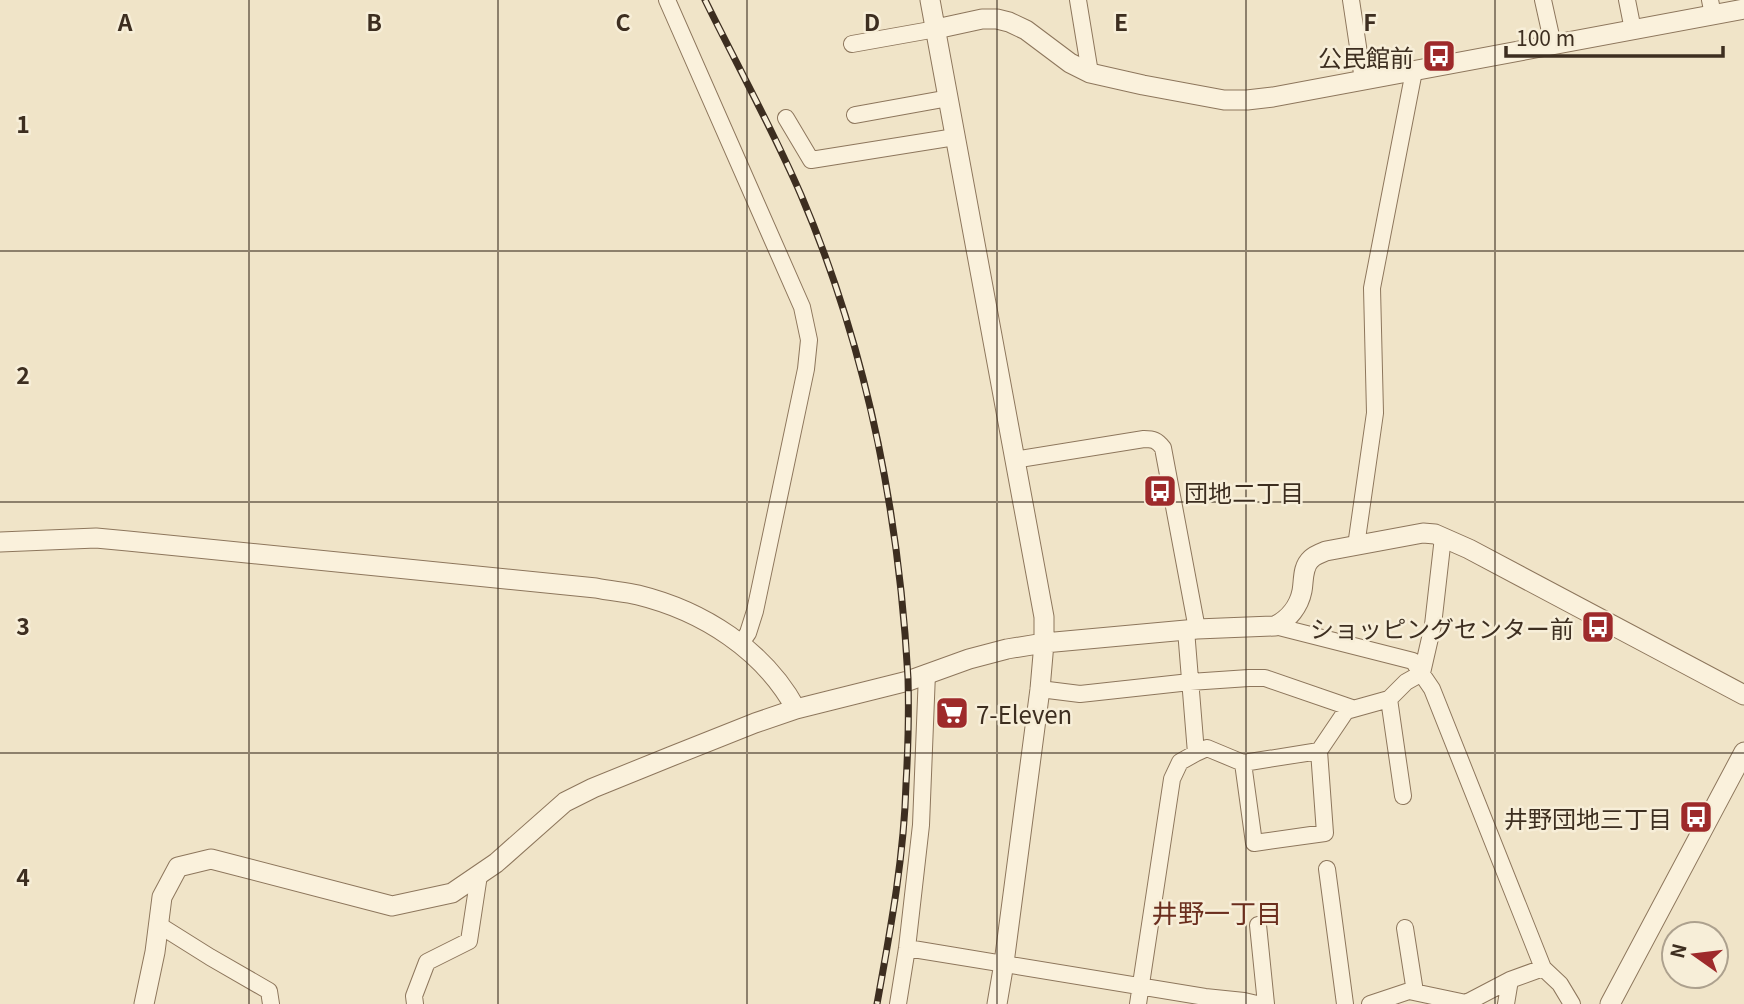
<svg xmlns="http://www.w3.org/2000/svg" width="1744" height="1004" font-family="Georgia,'Noto Sans JP',serif">
<style>
.lines{fill:none;stroke-linecap:round;stroke-linejoin:round}
.minor-casing{stroke:#8d765c;stroke-width:18}
.tertiary-casing{stroke:#8d765c;stroke-width:21}
.minor{stroke:#faf1dc;stroke-width:16}
.tertiary{stroke:#faf1dc;stroke-width:19}
.rail-casing{stroke:#3d2e20;stroke-width:7}
.rail{stroke:#f7eed8;stroke-width:4.5;stroke-dasharray:13;stroke-linecap:butt}
.grid{fill:none;stroke:#3d2e20;stroke-width:2;stroke-opacity:0.55}
.labels{text-anchor:middle;dominant-baseline:central;stroke-width:5;stroke-linejoin:round;paint-order:stroke}
.poi-label{font-size:24px;fill:#3d2e20;stroke:#f7eed8;text-anchor:end}
.neighbourhood-label{font-size:26px;fill:#6b2e1e;stroke:#f7eed8}
.grid-label{font-size:23px;text-anchor:middle;font-weight:bold;fill:#3d2e20;stroke:#f7eed8;stroke-width:5;stroke-linejoin:round;paint-order:stroke}
</style>
<rect width="100%" height="100%" fill="#f0e4c8"/>
<g class="lines">
<defs>
<path id="minor" d="M667,0L802,307L809,340L806,369L755,611L748,633L741,643
M1078,0L1090,73
M1351,0L1363,80
M1543,0L1553,45
M1627,0L1633,30
M1710,0L1713,15
M852,44L936,29
M855,115L949,98
M786,118L811,160L955,137
M1014,460L1144,439C1153,439 1157,440 1163,448L1197,629
M1356,546L1375,413L1372,288L1414,71
M1275,626L1413,661L1432,689L1543,968
M1040,689L1080,694L1190,682L1249,678H1265L1352,708
M1389,699L1403,796
M1196,753L1207,748L1243,763L1319,751L1346,711L1389,699L1406,682L1422,673L1433,625L1443,537
M1243,763L1254,843L1325,833L1319,751
M1327,869L1345,1004
M159,925L210,957L269,991L271,1004
M1258,925L1266,1004
M1405,928L1415,992
M907,948L1205,997L1244,1001L1257,1004
M415,1004L414,996L427,962L469,941L479,875
M898,1004L907,948L921,825L927,673
M1138,1004L1172,779L1180,762L1196,753L1186,630
M1370,1004L1409,991L1466,1003L1510,980L1543,968L1560,984L1572,1004
M1506,1004L1510,980"/>
<path id="tertiary" d="M930,0L1044,617V643L1040,689L1004,963L997,1004
M936,29L982,19H997L1009,22L1026,30L1070,63L1090,73L1143,85L1224,100H1247L1273,97L1744,9
M0,542L96,538L128,541L596,588C610,591 625,592 638,595C703,611 764,650 796,709
M144,1004L155,952L162,897L178,867L211,859L392,906L452,893L496,863L565,802L593,788L672,756L755,723L796,709L908,681L969,659L1007,649L1044,643L1197,629L1275,626C1289,619 1299,606 1302,591C1304,581 1302,567 1311,559C1315,555 1321,553 1326,551L1423,533L1435,534L1469,549L1744,695
M1610,1004L1744,752"/>
</defs>
<use href="#minor" class="minor-casing"/>
<use href="#tertiary" class="tertiary-casing"/>
<use href="#minor" class="minor"/>
<use href="#tertiary" class="tertiary"/>
<defs>
<path id="rail" d="M705,0C737,65 772,128 801,195C866,347 899,513 908,678C909,713 908,749 906,784C904,858 890,932 877,1004"/>
</defs>
<use href="#rail" class="rail-casing"/>
<use href="#rail" class="rail"/>
</g>
<path class="grid" d="M249,0V1004M498,0V1004M747,0V1004M997,0V1004M1246,0V1004M1495,0V1004M0,251H1744M0,502H1744M0,753H1744"/>
<defs>
<symbol id="bus-square" viewBox="-11 -11 22 22"><rect x="-9" y="-9" width="18" height="18" rx="4" fill="#9e2a2b" stroke="#f7eed8"/><path d="M-5-6H5V4H4V6H2V4H-2V6H-4V4H-5ZM-3.5-4V0h7V-4ZM-3.5 1.2v1.5H-2V1.2ZM2 1.2v1.5H3.5V1.2Z" fill="#fff"/></symbol>
<symbol id="supermarket-square" viewBox="-11 -11 22 22"><rect x="-9" y="-9" width="18" height="18" rx="4" fill="#9e2a2b" stroke="#f7eed8"/><path d="M-6-5.5h2.5l.6 2H6L4.5 2H-2.5L-4.4-4H-6ZM-1.5 3.2a1.3 1.3 0 1 0 .1 0ZM3 3.2a1.3 1.3 0 1 0 .1 0Z" fill="#fff"/></symbol>
</defs>
<g fill-rule="evenodd">
<use href="#bus-square" x="1420" y="37" width="38" height="38"/>
<use href="#bus-square" x="1141" y="472" width="38" height="38"/>
<use href="#bus-square" x="1579" y="608" width="38" height="38"/>
<use href="#supermarket-square" x="933" y="694" width="38" height="38"/>
<use href="#bus-square" x="1677" y="798" width="38" height="38"/>
</g>
<g class="labels">
<g class="poi-label">
<text x="1414" y="56">公民館前</text>
<text x="1184" y="491" text-anchor="start">団地二丁目</text>
<text x="1574" y="627">ショッピングセンター前</text>
<text x="976" y="713" text-anchor="start">7-Eleven</text>
<text x="1672" y="817">井野団地三丁目</text>
</g>
<g class="neighbourhood-label">
<text x="1217" y="911">井野一丁目</text>
</g>
</g>
<g class="grid-label">
<text x="125" y="31">A</text>
<text x="374" y="31">B</text>
<text x="623" y="31">C</text>
<text x="872" y="31">D</text>
<text x="1121" y="31">E</text>
<text x="1370" y="31">F</text>
<text x="23" y="133">1</text>
<text x="23" y="384">2</text>
<text x="23" y="635">3</text>
<text x="23" y="886">4</text>
</g>
<g transform="translate(1695 955) rotate(284)"><circle r="33" fill="#f7eed8" stroke="#ada18e" stroke-width="2"/>
<path d="M0-5L12 26L0 18L-12 26Z" fill="#9e2a2b"/>
<text y="-10" font-size="19" font-weight="bold" text-anchor="middle" fill="#3d2e20">N</text>
</g>
<path d="M1506 46v10h217v-10" fill="none" stroke="#3d2e20" stroke-width="3.5"/>
<text x="1516" y="46" font-size="21" fill="#3d2e20" stroke="#f7eed8" stroke-width="5" paint-order="stroke">100 m</text>
</svg>
